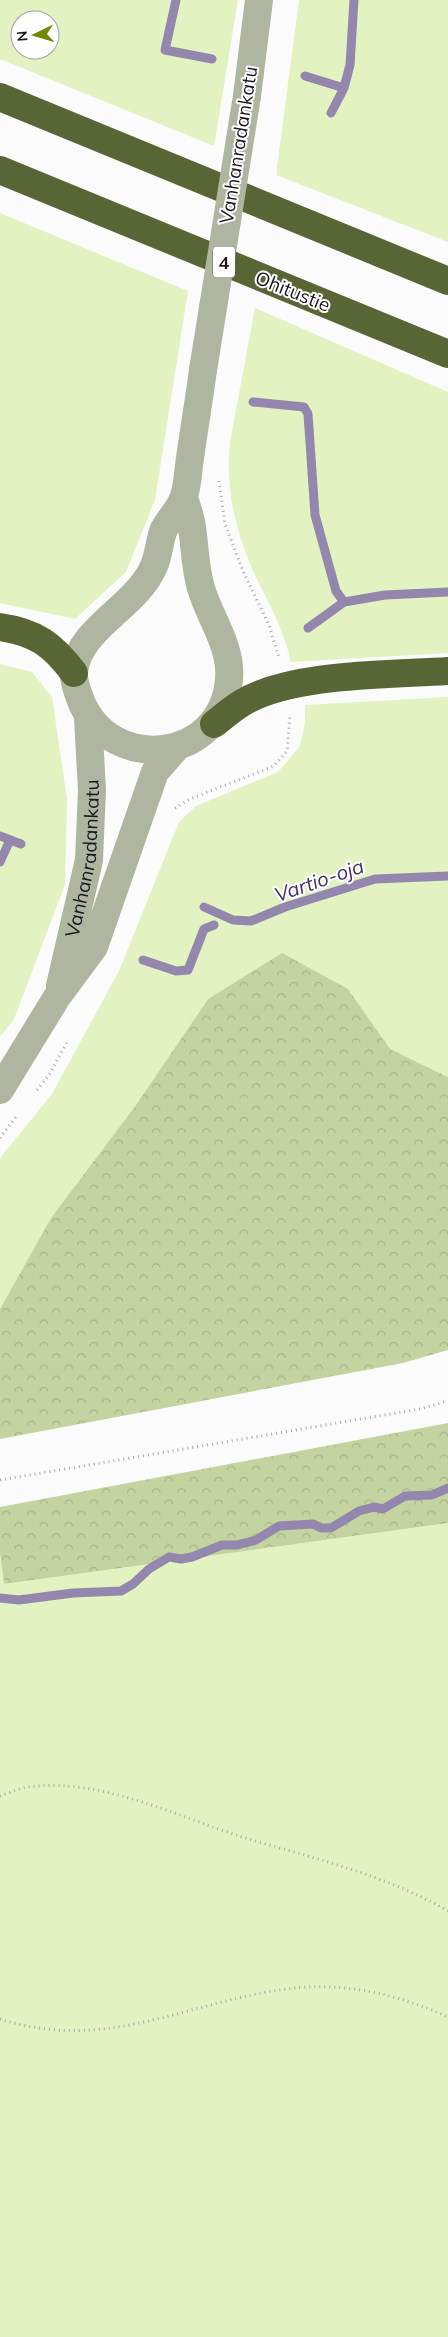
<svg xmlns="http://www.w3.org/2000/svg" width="448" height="2337" font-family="Mulish,sans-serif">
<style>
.grass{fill:#e2f2c1;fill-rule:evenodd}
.forest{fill:url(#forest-crowns)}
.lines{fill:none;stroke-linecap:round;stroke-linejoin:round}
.stream{stroke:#9387ad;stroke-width:9}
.path{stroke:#aaa8ad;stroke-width:3;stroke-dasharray:1 4;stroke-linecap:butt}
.tertiary{stroke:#aeb69f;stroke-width:28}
.motorway{stroke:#586636;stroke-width:28}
.tertiary-bridge{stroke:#aeb69f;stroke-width:28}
.labels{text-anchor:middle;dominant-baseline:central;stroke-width:4;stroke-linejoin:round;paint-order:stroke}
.shield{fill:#fff;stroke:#5f5c64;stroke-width:1}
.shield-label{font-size:18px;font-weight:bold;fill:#1a1622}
.street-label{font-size:19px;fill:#1a1622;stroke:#fff}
.water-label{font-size:20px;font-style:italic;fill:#462e6a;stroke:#fff}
</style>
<defs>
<pattern id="forest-crowns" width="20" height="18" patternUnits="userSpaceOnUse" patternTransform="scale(1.25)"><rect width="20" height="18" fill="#c3d4a0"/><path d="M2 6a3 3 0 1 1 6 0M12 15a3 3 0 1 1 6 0" fill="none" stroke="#a7b58a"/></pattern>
</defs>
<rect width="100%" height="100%" fill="#fbfbfb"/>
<path class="grass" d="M0,0H238L214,146L0,59ZM20,20H50V50H20Z
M299,0H448V242L276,175Z
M0,213L188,291L155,500L126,572L75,619L0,603Z
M255,308L448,392V653L291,662C284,631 270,605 256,577C236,534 225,490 230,442Z
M0,664L32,672L52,697L67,799L65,885L14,1019L0,1037Z
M448,697V1077L390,1049L348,989L208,999L136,1105L51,1218L0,1309V1158L52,1094L119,971L179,822L196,806L278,772L300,746L305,722V705Z
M448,1523V2337H0V1552L4,1584Z"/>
<path class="forest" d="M282,953L348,989L390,1049L448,1077V1350L403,1363L0,1439V1309L51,1218L136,1105L208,999Z
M448,1423V1523L4,1584L0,1552V1507Z"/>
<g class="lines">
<path class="stream" d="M176,0L165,50L212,59
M305,76L344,88
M331,113L344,88L350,65L354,0
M253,402L304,407L308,414L315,515L336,591L344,602
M308,628L344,602L385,595L448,592
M0,836L21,844
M0,862L10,840
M204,907L233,920L251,921L285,907L375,879L448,876
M143,960L176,971L188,970L204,929L214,925
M0,1598L19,1600L73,1593L121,1591L133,1584L149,1569L169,1557L181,1559L192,1557L222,1545H237L256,1540L279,1526L313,1524L321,1528H331L359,1511L374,1507L383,1509L405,1496L432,1495L448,1488"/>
<path class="path" d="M219,481L225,524L243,571L269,625L279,658
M175,808L190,799L274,766L287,751L290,716
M37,1090L49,1075L67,1042
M0,1138L18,1114
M0,1480L420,1409L448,1401
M0,1796C9,1793 19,1788 29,1787C99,1777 176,1816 242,1837C312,1858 384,1874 448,1911
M0,2019C115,2056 200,1993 309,1987C358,1985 403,1997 448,2017"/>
<g class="tertiary">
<path d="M247,96L259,0"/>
<path d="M184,498C187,507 191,518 192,527C195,548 195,568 201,588C210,619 232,646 229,679C223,762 111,775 81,701C78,693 73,681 74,672C79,627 136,608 154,566C159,555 159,541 164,529C170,518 181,508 184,496C188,484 188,470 190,458C194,429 199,400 203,370"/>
<path id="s1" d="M60,986L89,860L92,790L88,718"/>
<path d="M0,1090L57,997L94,947L155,772L176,748"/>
</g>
<path class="motorway" d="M0,97L448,281
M0,170L448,354
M0,627C36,632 53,645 74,673
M214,724C223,717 232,709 242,703C291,673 390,675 448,671"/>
<path class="tertiary-bridge" d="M203,370L247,96"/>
</g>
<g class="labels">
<rect class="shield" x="213" y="246.5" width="22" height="31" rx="4"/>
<g class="shield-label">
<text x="224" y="262">4</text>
</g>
<g class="street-label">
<text transform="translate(238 145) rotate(-81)">Vanhanradankatu</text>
<text transform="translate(293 291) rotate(22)">Ohitustie</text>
<text stroke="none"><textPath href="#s1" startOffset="130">Vanhanradankatu</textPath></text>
</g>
<g class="water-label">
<text transform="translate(319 880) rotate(-19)">Vartio-oja</text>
</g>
</g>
<g transform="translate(35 35) rotate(265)"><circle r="24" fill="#ffffff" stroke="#a3a2a7"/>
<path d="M0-4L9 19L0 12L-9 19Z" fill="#6f8a01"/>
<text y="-8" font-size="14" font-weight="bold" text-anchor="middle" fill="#1a1622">N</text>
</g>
</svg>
